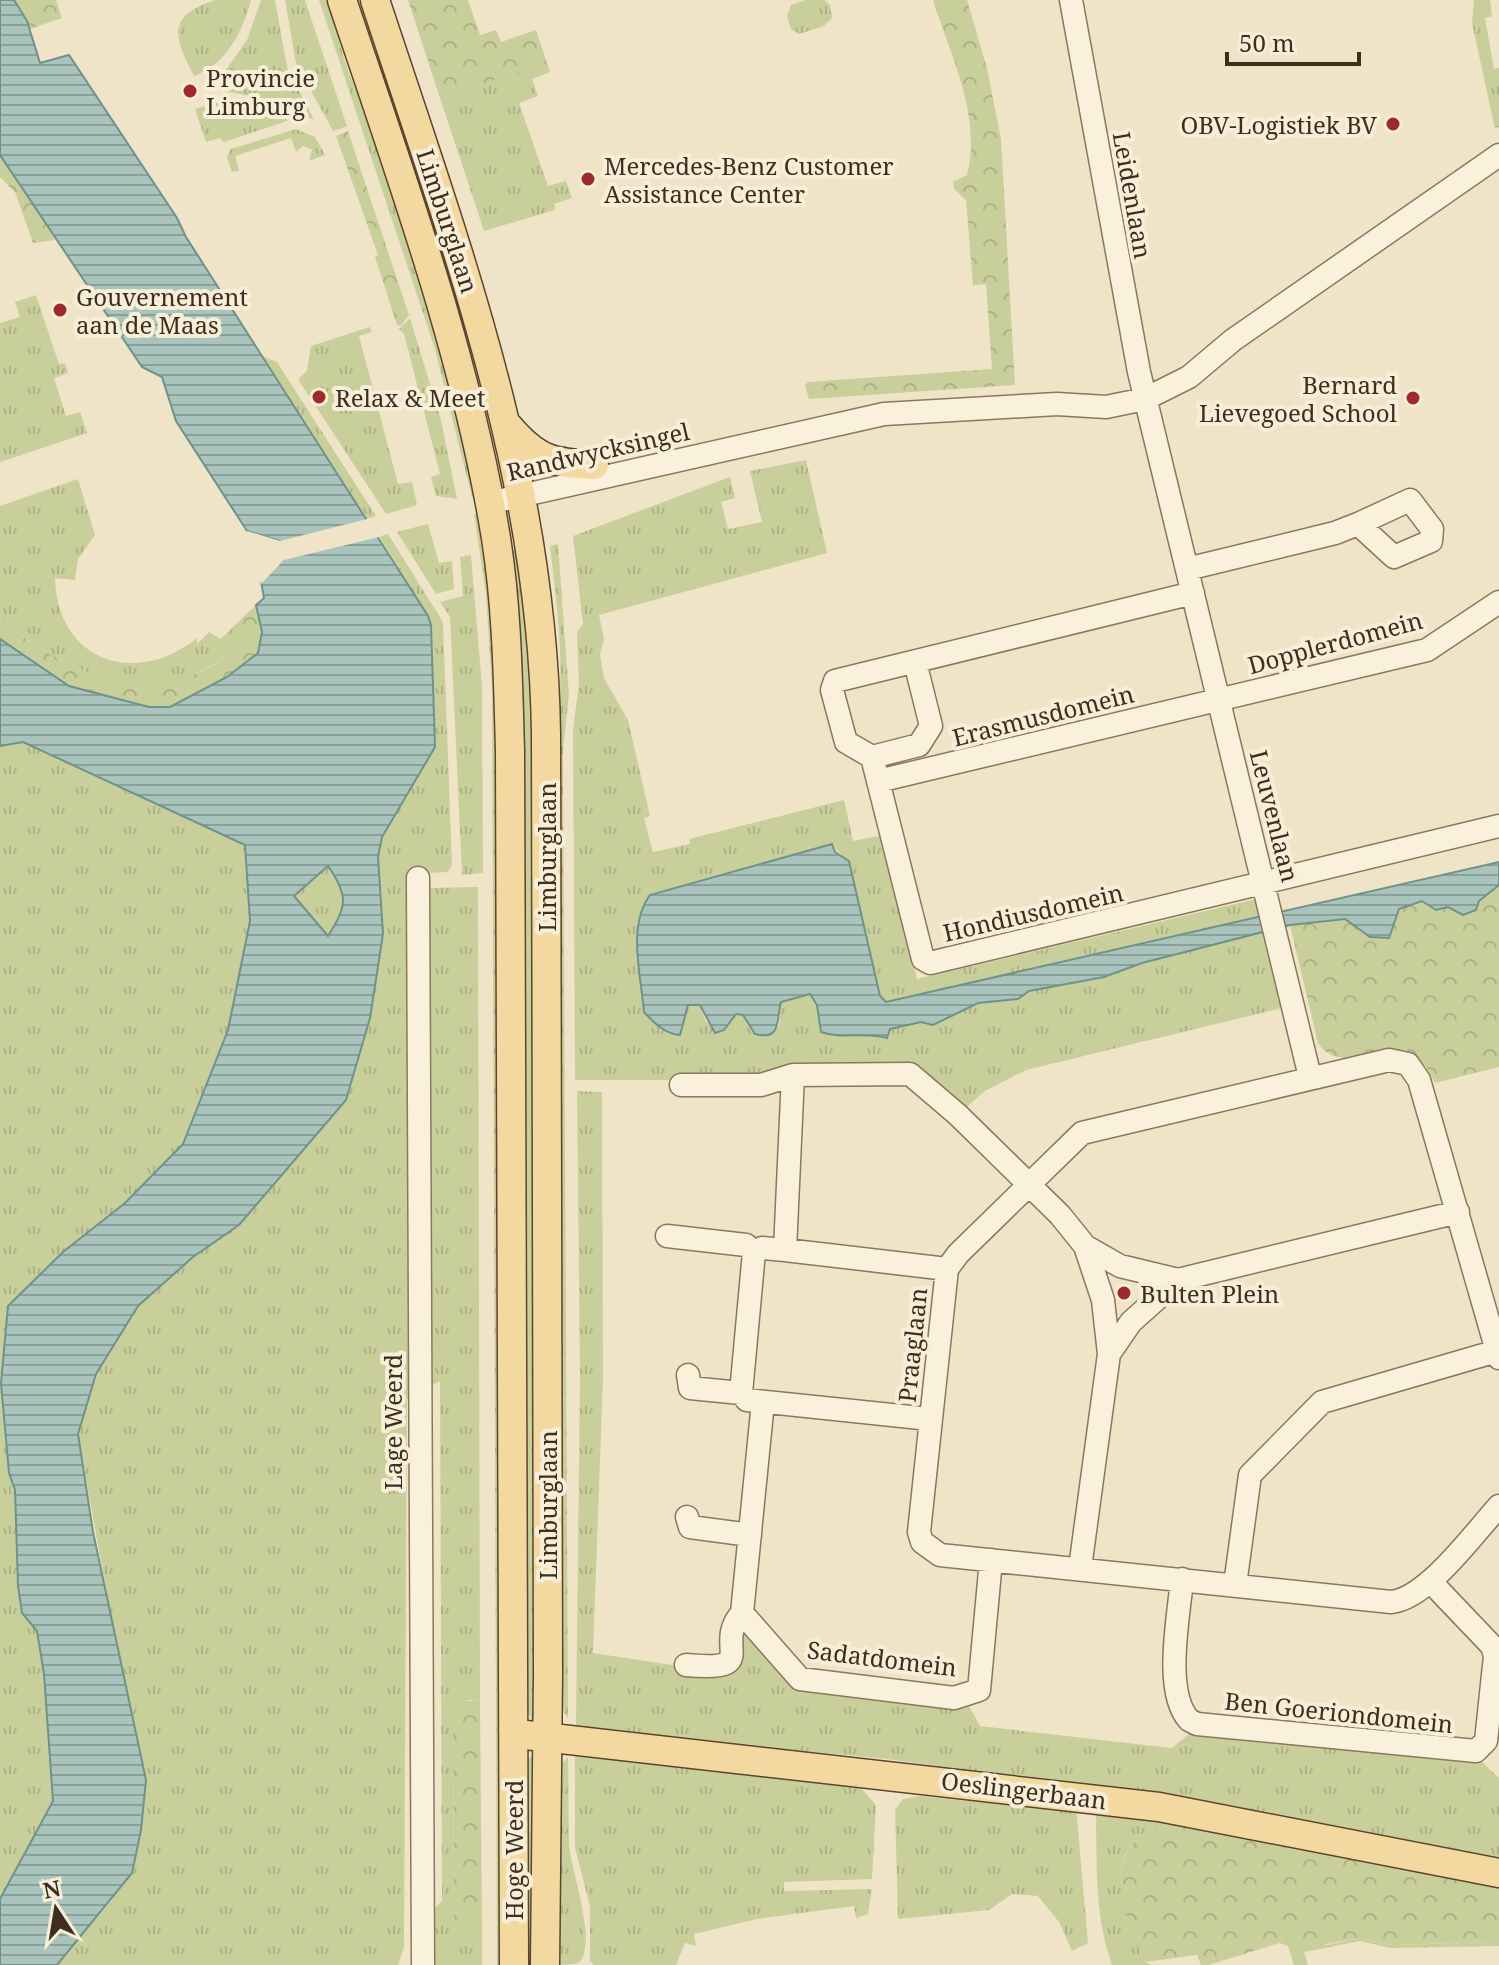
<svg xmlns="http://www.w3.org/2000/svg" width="1499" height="1965" font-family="'Noto Serif',serif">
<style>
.grass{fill:url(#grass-tufts);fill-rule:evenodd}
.forest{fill:url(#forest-crowns)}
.water{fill:url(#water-rules);stroke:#6f938a;stroke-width:2;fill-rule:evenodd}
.pier{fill:#f0e4c8}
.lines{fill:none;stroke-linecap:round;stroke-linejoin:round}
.minor-casing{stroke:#8d765c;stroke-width:25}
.major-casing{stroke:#5b4430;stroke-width:31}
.minor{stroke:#faf1dc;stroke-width:22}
.major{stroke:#f3d9a0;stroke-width:28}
.poi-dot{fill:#9e2a2b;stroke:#f7eed8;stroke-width:3}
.labels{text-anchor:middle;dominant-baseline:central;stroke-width:8;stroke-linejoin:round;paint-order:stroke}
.poi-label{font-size:24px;fill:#3d2e20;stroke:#f7eed8;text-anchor:start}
.street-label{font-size:24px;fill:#3d2e20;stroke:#f7eed8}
</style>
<defs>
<pattern id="grass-tufts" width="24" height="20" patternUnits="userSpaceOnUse" patternTransform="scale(2)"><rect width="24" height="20" fill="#c9cf9b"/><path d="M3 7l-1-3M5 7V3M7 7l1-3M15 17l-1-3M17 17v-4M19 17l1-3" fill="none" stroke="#aeb285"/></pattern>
<pattern id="forest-crowns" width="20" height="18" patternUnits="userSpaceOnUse" patternTransform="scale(2)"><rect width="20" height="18" fill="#c9cf9b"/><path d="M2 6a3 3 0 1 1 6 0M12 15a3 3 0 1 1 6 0" fill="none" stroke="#aeb285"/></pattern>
<pattern id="water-rules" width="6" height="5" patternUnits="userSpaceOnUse" patternTransform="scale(2)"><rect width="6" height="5" fill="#a9c4bc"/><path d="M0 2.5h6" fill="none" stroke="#8ba098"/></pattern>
</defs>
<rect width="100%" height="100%" fill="#f0e4c8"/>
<path class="grass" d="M215,0H251C243,31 226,65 194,76C174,37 166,16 215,0Z
M261,0H275L287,67L314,120L266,99L229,92L221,77L247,40Z
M285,0H305L347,126L333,131L296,63Z
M319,0H333C337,43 348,81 372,117L446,342L476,496L472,497L434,346Z
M351,0H365L480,368L448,267L429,234Z
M806,0H824L830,5L832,18L824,26L799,34L791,29L787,16L791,5Z
M1474,0H1490L1492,16L1485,18L1494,69L1499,68V127L1495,129L1472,23Z
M547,63L550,72L532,79L538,96L519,103L548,186L566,181L572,198L554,204L555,210L484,231L440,98Z
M219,102L253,107L287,118V121L224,142L220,138L206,142L195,109Z
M296,129L315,137L325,155L309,161L312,150L303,146L296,152L291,138L235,156L239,171L232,172L227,157L231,149Z
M36,295L59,364L65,363L68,373L54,378L66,416L80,412L87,433L0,462V323L20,317L15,302Z
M410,318L441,420L457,499L436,496L431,477L440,474L404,334L399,329Z
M370,327L372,332L359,336L398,484L412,482L417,505L386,514L298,379L307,371L311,346Z
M262,356L277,362L376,516L367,519Z
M806,460L827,553L599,615L604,639L600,654L604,678L628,720L650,816L644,818L653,852L690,844L689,839L844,800L853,841L884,835L917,979L1256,899L1260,917L917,996L933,1025L978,1003L1018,1000L1029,991L1104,977L1142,963L1265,932L1282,1008L1026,1070L985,1091L964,1109L918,1067L756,1080H575L573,729L579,684L577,632L583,624L573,536L730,477L735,498L721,502L728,529L762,522L750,471ZM831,844L845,859L880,997L909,1025L890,1029L886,1038C864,1031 841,1040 821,1032L817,1005L810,994L781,1002L779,1027L748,1025L743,1015L735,1014L724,1030L706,1022L700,1005H688L685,1013L643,1006L637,923L666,890Z
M78,479L95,535L78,559L75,580L55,578C57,661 135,688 197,638V644L209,632L221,639L238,622V643C232,656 217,663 204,669C191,676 179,683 164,685C107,693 43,652 0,620V506Z
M474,514H480L498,594L508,1965H497L492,689L486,595Z
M428,524L439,563L452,561L454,589L436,594L397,532Z
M388,534L443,622L452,865L448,872L429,873L426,888L478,887L480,1701L468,1700L453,1711L454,1923L482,1924V1965H432L428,1915L442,1901L440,1381L407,1399L404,1947L398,1965H57L113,1899L119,1662L78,1434L96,1374L138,1306L193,1257L239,1225L346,1100L370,1018L383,934L378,856L382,837L402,801L428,616L379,536Z
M558,544L569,694L563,750L568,1719L559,1703L556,731C566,669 557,608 550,546Z
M524,549L532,625L539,1721L533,1723L526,1708L505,553Z
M471,555L482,686L483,873L462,875L450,617L440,602L463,596L460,557Z
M23,742L245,845L250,921L228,1030L183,1144L125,1203L63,1252L9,1473L15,1490L22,1613L37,1631L44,1674L53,1801L0,1899V746Z
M328,866C349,896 347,906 327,936L294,896Z
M577,1091L602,1092L603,1378L593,1653L731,1674L745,1628L776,1664L966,1701L980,1726L1172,1748L1197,1727L1475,1755L1499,1778V1864L1120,1792L887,1759L590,1731L576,1725L580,1377Z
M536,1751L538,1965H518L523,1765Z
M575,1753L859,1786L876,1805L872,1879L784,1882V1891L872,1889L868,1914L856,1918L854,1906L757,1919L694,1934L696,1946L685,1943L676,1965H594L590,1961V1906L575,1848Z
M568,1757C569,1786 568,1816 569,1845C571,1870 597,1940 580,1962C575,1965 558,1965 550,1965L557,1768Z
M919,1796L965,1801L1011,1798L1076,1807L1088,1943L1072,1951L1059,1922L1038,1896L1012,1894L989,1910L898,1919L895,1810L903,1799Z
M1096,1810L1180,1822C1169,1826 1148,1829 1139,1837C1102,1869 1133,1927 1145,1962L1151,1965H1112C1094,1914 1097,1863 1096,1810Z
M1286,1930L1327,1945L1359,1938L1391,1945L1499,1942V1946L1390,1948L1360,1941L1304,1952L1308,1965H1294L1288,1946L1279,1943Z"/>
<path class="forest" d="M14,0H56L62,18L30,29Z
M408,0H468L480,35L496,30L501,42L536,30L547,63L440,98Z
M933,0H967L987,68L1001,139L1015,385L809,399L805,385L808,382L992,369L986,284L973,285L966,200L954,189L953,182L967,175C982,116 951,57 933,0Z
M348,131L409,315L401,326L397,325L375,257L378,255L336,136Z
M0,155L26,189L55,240L33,243L15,192L0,177Z
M256,605L262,632L258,653L227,677L170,707H149L69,686L0,639V620C56,662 129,706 199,672C213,665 231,658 238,643V622Z
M1499,885V1067L1435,1083L1426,1067L1406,1050C1377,1053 1336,1071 1318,1043L1290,925L1345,919L1354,925L1422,900L1436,910L1448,907L1463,915Z
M459,1701H480L482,1924H454L453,1711Z
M1180,1822L1499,1883V1942L1391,1945L1359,1938L1317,1946L1286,1930L1279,1943L1209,1965H1201L1197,1955L1145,1962C1129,1929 1104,1868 1139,1837C1148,1829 1169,1826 1180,1822Z"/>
<path class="water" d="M0,0H14L27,21L40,63L69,55L177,218L186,237L428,616L431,625L435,747L382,837L378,857L383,934L370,1018L346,1100L239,1225L193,1257L138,1306L96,1374L78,1434L93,1532L146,1780L141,1830L132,1873L57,1965H0V1899L53,1801L44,1674L37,1631L22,1613L18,1586L15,1490L9,1473L1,1383L8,1306L63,1252L125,1203L183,1144L228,1030L250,921L245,845L23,742L0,746V639L69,686L149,707H170L227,677L258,653L262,632L256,605L264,598L261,581L284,559L280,541L247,531L176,421L162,377L142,367L0,155ZM328,866C349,896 347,906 328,936L294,896Z
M832,844L835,852L849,861L880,996L886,1002L1499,862V885L1479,901L1476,910L1463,915L1448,907L1436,910L1422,901L1399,909L1389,938L1370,937L1345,919L1290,925L1142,963L1104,977L1029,991L1018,999L978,1003L933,1025L921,1022L890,1029L887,1038C864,1031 842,1040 821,1032L817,1005L810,994L781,1002C776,1020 782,1041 755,1034L743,1015L736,1014L724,1030L715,1033L700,1005H688L680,1035C665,1034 654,1023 644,1012C641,975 627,926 650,895Z"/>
<path class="pier" d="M371,518L383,536L284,560L261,584L259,578L280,558L277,544L248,535L247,531L280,541Z"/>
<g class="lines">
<defs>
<path id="minor" d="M1071,0L1139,372L1310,1077
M489,503L884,414L1057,404L1106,407L1145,399L1189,377L1233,340L1499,155
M1187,569L1335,533L1358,524L1394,557L1431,541L1432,529L1410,500L1358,524
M915,662L931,726L919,745L872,757L846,742L832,690L835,681L1193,593
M872,757L923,959L930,963L1499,826
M878,781L1427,650L1499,602
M418,878L423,1965
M681,1085H761L793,1075
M667,1236L746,1245L754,1252
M785,1250L793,1075L910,1074L958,1115L1060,1215L1085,1246L1120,1266L1178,1280
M1109,1354L1131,1322L1178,1280L1458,1212
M1499,1358L1419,1080L1408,1064L1389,1060L1082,1133L958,1254L947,1269L919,1532L922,1542L940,1555L1391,1602C1427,1599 1475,1532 1499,1506
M688,1375L690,1388L741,1393
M763,1402L742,1613L800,1679L954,1698L979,1690L991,1560
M930,1419L747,1400L741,1393L754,1252L762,1248L785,1250L947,1269
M687,1517L690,1527L750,1535
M1080,1568L1109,1354L1103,1300L1085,1246
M1182,1579C1179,1616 1163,1691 1189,1720L1197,1724L1476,1751L1486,1741L1495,1656L1492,1646L1430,1581
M1235,1585L1250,1475L1322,1402L1497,1351
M686,1665C763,1672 712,1646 742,1613"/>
<path id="major" d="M342,0C401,177 466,354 496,538C507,608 508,680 510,751L514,1965
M375,0C455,243 543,475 546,734L548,1673L545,1965
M509,427C537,460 553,463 594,465
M526,1735L1159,1807L1499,1873"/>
</defs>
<use href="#minor" class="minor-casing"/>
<use href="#major" class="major-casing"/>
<use href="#minor" class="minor"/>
<use href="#major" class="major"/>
</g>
<g class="poi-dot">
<circle cx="190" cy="91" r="8"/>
<circle cx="1393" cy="124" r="8"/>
<circle cx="588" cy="179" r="8"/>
<circle cx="60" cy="310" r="8"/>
<circle cx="319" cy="397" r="8"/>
<circle cx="1413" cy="398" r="8"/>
<circle cx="1124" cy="1293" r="8"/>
</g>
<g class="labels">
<g class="poi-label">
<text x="206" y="77">Provincie<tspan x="206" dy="28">Limburg</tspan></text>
<text x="1377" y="124" text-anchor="end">OBV-Logistiek BV</text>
<text x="604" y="165">Mercedes-Benz Customer<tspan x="604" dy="28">Assistance Center</tspan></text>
<text x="76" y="296">Gouvernement<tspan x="76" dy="28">aan de Maas</tspan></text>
<text x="1397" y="384" text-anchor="end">Bernard<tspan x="1397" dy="28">Lievegoed School</tspan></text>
<text x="335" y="397">Relax &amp; Meet</text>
<text x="1140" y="1293">Bulten Plein</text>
</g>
<g class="street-label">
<text transform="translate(1133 195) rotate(80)">Leidenlaan</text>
<text transform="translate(448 221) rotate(72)">Limburglaan</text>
<text transform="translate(598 451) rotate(-13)">Randwycksingel</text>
<text transform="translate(1335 642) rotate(-15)">Dopplerdomein</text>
<text transform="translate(1043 715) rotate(-14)">Erasmusdomein</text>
<text transform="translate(1275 816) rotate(76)">Leuvenlaan</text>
<text transform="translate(546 857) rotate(-90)">Limburglaan</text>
<text transform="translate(1033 912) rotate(-13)">Hondiusdomein</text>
<text transform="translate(912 1345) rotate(-84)">Praaglaan</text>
<text transform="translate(392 1422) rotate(-90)">Lage Weerd</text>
<text transform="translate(547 1505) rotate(-90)">Limburglaan</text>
<text transform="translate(882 1658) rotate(7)">Sadatdomein</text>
<text transform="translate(1339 1712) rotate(6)">Ben Goeriondomein</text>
<text transform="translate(1024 1790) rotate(7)">Oeslingerbaan</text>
<text transform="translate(513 1850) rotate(-90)">Hoge Weerd</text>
</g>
</g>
<g transform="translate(56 1909) rotate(348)" stroke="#f7eed8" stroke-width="6" paint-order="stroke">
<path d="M0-6L14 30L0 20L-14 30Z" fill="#3d2e20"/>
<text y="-12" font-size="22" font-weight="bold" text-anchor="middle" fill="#3d2e20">N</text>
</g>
<path d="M1227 52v12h132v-12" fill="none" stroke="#3d2e20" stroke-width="4"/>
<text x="1239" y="52" font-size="24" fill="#3d2e20" stroke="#f7eed8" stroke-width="6" paint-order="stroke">50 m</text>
</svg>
